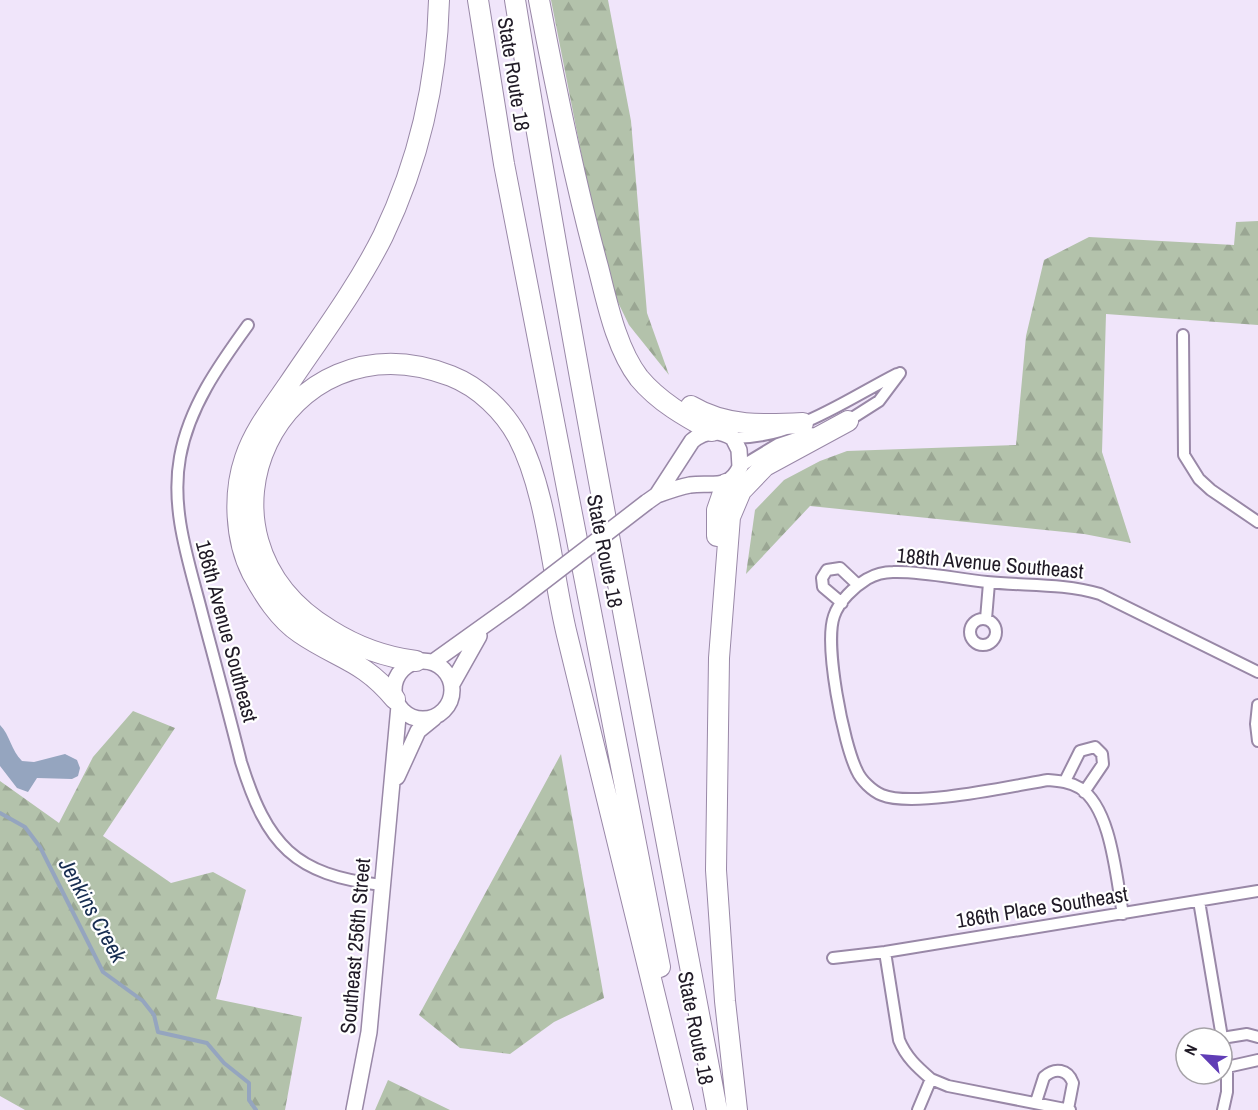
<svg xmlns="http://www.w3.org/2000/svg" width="1258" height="1110" font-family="'Archivo Narrow',sans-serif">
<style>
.forest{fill:url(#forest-firs)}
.water{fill:#95a5bf}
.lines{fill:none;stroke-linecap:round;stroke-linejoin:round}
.stream{stroke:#95a5bf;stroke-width:4}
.street-casing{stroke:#9988a7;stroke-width:14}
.secondary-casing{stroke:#9988a7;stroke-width:18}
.highway-casing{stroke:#9988a7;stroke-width:22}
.street{stroke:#fff;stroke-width:10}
.secondary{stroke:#fff;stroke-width:15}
.highway{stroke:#fff;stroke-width:20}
.secondary-bridge-casing{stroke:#9988a7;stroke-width:18;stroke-linecap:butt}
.secondary-bridge{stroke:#fff;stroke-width:15}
.labels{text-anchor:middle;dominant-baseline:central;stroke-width:4.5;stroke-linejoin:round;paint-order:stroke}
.street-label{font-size:21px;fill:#201a26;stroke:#fff}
.water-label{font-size:22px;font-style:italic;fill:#172d51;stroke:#fff}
</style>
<defs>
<pattern id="forest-firs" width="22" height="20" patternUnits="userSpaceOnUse" patternTransform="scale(1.5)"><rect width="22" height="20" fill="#b3c2ab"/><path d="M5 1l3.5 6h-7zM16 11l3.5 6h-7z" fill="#9aa693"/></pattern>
</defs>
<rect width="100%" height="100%" fill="#f0e5fa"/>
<path class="forest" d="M551,0H608L631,121L647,313L669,375L629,325L611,288L596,229Z
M1258,221V325L1106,314L1102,452L1131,543L1084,534L810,506L746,574L755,510L784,480L820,461L847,451L1016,445L1026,336L1044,260L1089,237L1234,245L1236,222Z
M133,711L175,728L103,836L171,883L213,872L246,890L216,999L302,1017L285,1110H25L0,1096V781L59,823L93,757Z
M561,754L604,998L554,1022L510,1054L460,1048L419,1015Z
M388,1080L450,1110H375Z"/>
<path class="water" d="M0,725C10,735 11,750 22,761L34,762L65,754L77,760L80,768L78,776L72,779L37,778L28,792L17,788L0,766Z"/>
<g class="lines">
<path class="stream" d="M0,813L25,827L40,847L103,972L143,1001L154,1015L158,1032L207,1043L224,1063L249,1083V1100L256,1110"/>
<defs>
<path id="street" d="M248,325C219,365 189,407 180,457C170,511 190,565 203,617C216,666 229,714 241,762C267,845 294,875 382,885
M1183,335L1184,455L1199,479L1211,490L1258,522
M846,422L879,401L900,373
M733,438C795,438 844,401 897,374
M740,467L778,444L811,433
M842,603L823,587L822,578L827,570L840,568L858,585
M970 632a13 13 0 1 1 26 0a13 13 0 1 1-26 0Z
M986,619L989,583
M1258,705L1256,724L1258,741
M1065,781L1080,751L1095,747L1102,754L1103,764L1084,792
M1199,901L1227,1067V1092L1223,1110
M1123,914C1116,879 1112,809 1080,788C1070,782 1060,781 1048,780C1012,786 913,808 882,795C872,791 861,780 857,771C843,743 824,644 834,616C839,601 854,587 867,579C874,575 884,572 893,572C924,571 956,579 987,582C1025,586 1063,583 1100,594L1258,672
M885,952L899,1040C906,1057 917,1067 931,1079L918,1110
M833,958L885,952L1258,891
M1222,1038L1247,1034L1258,1037
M1227,1067L1258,1060
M931,1079L948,1086L1070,1110
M1036,1102L1044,1077C1055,1067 1068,1069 1073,1083L1068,1109"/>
<path id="secondary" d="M647,502L657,495L692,441C705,430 719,429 733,438L739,450L740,467C729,491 712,482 690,485C679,487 668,491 657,495
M394 690a29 29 0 1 1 58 0a29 29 0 1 1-58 0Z
M433,662L517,602
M452,684L479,636
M397,777L418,731L434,718
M354,1110L369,1032L399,706"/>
<path id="highway" d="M478,0L504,164L660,967
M515,0C575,371 648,740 717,1110
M539,0C556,90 574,179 598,267C607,302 616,348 639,378C659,402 686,417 712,431
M691,406C726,427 764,425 803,423
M717,536V510L726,484
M416,661C384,657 357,647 330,630C172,535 281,310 451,376C479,387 504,411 518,437C547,492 552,574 567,635C605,794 644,952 683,1110
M395,699C363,660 338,659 300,633C279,619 264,595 252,573C235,540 233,493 245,458C254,431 272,408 288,385C321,336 357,288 383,236C419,161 437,83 439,0
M737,1110L725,1001L716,870L719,658L730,517L741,491L765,466L848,421"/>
</defs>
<use href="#street" class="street-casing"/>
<use href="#secondary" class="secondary-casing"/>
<use href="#highway" class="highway-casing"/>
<use href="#street" class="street"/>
<use href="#secondary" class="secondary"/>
<use href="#highway" class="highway"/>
<defs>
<path id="secondary-bridge" d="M517,602L647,502"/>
</defs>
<use href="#secondary-bridge" class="secondary-bridge-casing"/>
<use href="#secondary-bridge" class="secondary-bridge"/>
</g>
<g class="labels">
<g class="street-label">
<text transform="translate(514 74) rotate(81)">State Route 18</text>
<text transform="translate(605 551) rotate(79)">State Route 18</text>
<text transform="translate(990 563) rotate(5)">188th Avenue Southeast</text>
<text transform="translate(227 631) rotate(75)">186th Avenue Southeast</text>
<text transform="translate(1042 907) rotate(-9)">186th Place Southeast</text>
<text transform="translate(355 946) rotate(-85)">Southeast 256th Street</text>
<text transform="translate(696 1028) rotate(79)">State Route 18</text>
</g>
<g class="water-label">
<text transform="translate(93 910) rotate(61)">Jenkins Creek</text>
</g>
</g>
<g transform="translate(1204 1056) rotate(295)"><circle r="28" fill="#ffffff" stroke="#a6a3a8" stroke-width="1.5"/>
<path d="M0-4.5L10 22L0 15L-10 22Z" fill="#603db6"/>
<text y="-9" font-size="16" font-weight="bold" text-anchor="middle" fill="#201a26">N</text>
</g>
</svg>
